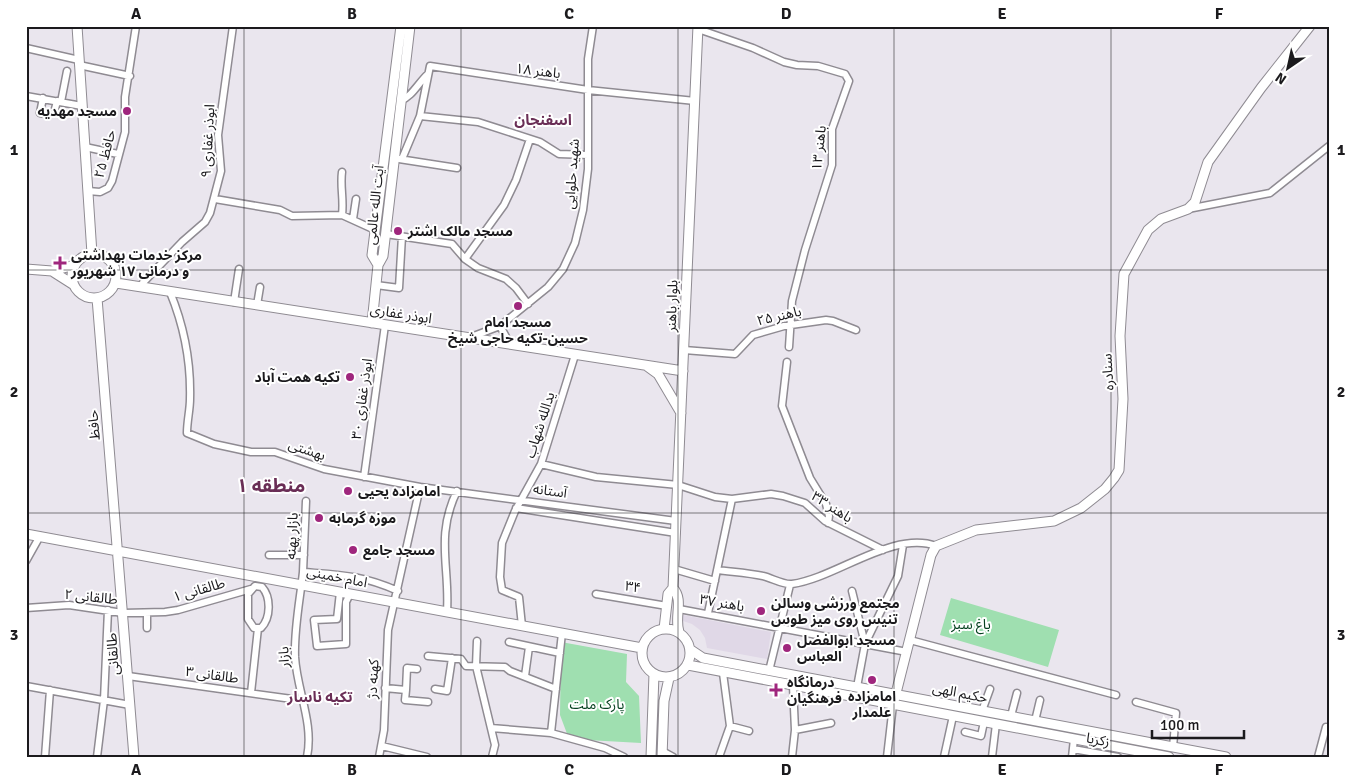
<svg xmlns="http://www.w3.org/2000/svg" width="1355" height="783" font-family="Signika,'Noto Sans Arabic',sans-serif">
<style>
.built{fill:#e0d8e7}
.green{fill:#9fdfb0}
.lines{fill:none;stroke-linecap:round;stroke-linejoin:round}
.street-casing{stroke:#8f8b92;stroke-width:9}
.secondary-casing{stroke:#8f8b92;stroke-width:11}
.street{stroke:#fff;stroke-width:6}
.secondary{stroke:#fff;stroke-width:9}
.grid{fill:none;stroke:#1b1a1d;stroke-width:1;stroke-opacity:0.55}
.poi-dot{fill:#9f267d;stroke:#fff;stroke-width:2}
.labels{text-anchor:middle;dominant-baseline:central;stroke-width:4;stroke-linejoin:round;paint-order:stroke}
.street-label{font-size:14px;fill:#1b1a1d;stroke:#fff}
.poi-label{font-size:14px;font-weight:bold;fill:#1b1a1d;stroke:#fff;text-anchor:start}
.park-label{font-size:14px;fill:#05411f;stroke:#fff}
.neighbourhood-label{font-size:15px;font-weight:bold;fill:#6a2e56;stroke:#fff}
.district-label{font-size:19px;font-weight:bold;fill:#6a2e56;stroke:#fff}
.neatline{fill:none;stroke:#1b1a1d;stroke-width:2}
.grid-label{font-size:16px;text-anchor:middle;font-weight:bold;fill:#1b1a1d}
</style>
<rect width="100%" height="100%" fill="#eae6ee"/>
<path class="built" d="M683,615L771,632L767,659L707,648L705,638L700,630L692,624L683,621Z"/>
<path class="green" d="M951,598L1059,630L1048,667L940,635Z
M561,642L627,654L626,682L639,696L641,743L569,739L560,715Z"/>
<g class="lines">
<defs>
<path id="street" d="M698,29L753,48L784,62L797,65L818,66L845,74L849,81L832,129V165L805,250L792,301L789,347
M26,48L79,60
M79,65L130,76
M26,96L82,106
M43,98L40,113L46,114
M400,101C412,97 418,83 428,74
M61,102L67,71
M54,113L57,101
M420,116L430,66L588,90L695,101
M85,147L118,154
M399,159L457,168
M402,159L420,116L478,122L540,142L559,154L588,155
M342,172C340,187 344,199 342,215
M88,191L100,192L108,188L112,181L125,132V97L136,26
M215,199L280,210L292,216L342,215L375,230
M1188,209L1270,193L1329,146
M353,219L356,199
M386,234L452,244L465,259L478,268L506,279L516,288L528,304
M465,259L504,205L516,180L530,139
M376,285L399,288L402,236
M139,287L182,242L205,222L210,213L221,171L218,135L233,26
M170,292C184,326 191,362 190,399C190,410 187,421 187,433L214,444L251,452H275L324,469L420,487L676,521
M234,302L239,269
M257,305L260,287
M500,326L510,344
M471,337L500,326L548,287L563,269L575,243L583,210L588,169V59L593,26
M684,350L735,354L753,335L784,326L826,320L833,321L856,330
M787,362L782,406L810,478L826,504L829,516L828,523
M541,464L596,477L678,485L715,497L732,499L771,494L783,496L805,503L825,521L883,550
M364,477L385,325
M516,508L676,533
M269,555H304
M26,561L40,536
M674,569L715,581
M717,570C732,572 748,573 763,576C772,578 783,585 792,584C836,578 893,530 936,546
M303,572L306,501
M255,586L262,587C271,597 271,618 261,628H254L248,619V594Z
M852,591L865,644
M340,592L337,619L314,620L317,646L346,644V602L350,594
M596,594L667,606
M26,608L69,605L123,613L165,612L178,610L251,589
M679,609L907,652
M447,612C450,567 435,536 457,491
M147,613V628
M708,613L732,499
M522,626L519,597L502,590L500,577L502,543L515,511L541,464L575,355
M910,640L1116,695
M477,641L476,666L495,745L492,757
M509,642L560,653
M428,656L461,659L466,666L505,667L510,671L556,689
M769,671L790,585
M128,676L292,699
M525,676L529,647
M26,686L130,705
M857,687L865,644L898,576L903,545
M385,688L406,690L405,700L428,702
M435,689L447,691L452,658
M406,690L407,668L417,669
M251,693L258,628
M1136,702L1176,713L1173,747
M982,711L990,689
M1011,716L1017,693
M1035,721L1040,700
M730,726L749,731
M491,728L551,733L562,633
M795,730L831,723
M965,732L981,736L984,722
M551,733L605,748L624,757
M382,746L427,757
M1073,749L1118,757
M662,751L673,757
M45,757L50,690
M97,757L104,700L108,610
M307,757C314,723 297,691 295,657C294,628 300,600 303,572C341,575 362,575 398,591
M379,757L384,730L388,630L420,487
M719,757L730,726L723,673
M792,757L795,730L793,686
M887,757L893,705
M944,757L953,716
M992,757L996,724
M1072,757L1074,739
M1318,757L1326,727"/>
<path id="secondary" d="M77,26L92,254
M72 276a22 22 0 1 1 44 0a22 22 0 1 1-44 0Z
M378,265L372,255L401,26
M26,269L52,271
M116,283L683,371
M74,285L52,271L75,265
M97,298L134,757
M372,323L378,265L383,256L410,26
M647,366L658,374L681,413
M26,534L642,648
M673,588L698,26
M673,588C684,600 674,617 679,632
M642 653a24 24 0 1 1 48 0a24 24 0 1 1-48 0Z
M664,629L668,594L673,588
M691,650L703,658L1226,757
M688,665L1169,757
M893,705L931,555L936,546L976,530L1054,521L1081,508L1105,489L1114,478L1119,470L1123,399L1120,336L1124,274L1148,230L1161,219L1188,209L1195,202L1208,162L1261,88L1310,26
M651,757L654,674
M662,757L664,701L669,678"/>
</defs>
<use href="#street" class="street-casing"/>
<use href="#secondary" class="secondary-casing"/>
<use href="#street" class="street"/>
<use href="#secondary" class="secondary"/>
</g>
<path class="grid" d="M244,26V757M461,26V757M678,26V757M894,26V757M1111,26V757M26,270H1329M26,513H1329"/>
<g class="poi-dot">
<circle cx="127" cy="111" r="5"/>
<circle cx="398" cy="231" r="5"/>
<path d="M57.5 255.5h5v5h5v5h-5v5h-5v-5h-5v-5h5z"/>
<circle cx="518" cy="306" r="5"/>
<circle cx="350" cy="377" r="5"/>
<circle cx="348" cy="491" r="5"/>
<circle cx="319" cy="518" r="5"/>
<circle cx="353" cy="550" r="5"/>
<circle cx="761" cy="611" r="5"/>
<circle cx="787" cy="648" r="5"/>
<circle cx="872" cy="680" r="5"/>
<path d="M773.5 682.5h5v5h5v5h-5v5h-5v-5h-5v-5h5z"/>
</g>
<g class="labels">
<g class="street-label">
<text transform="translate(538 71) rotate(7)">باهنر ۱۸</text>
<text transform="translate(208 141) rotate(-87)">ابوذر غفاری ۹</text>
<text transform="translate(819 148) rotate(-84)">باهنر ۱۳</text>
<text transform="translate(105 154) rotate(-75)">حافظ ۲۵</text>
<text transform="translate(572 174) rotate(-86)">شهید حلوایی</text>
<text transform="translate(375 205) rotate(-84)">آیت الله عالمی</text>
<text transform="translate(672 306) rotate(-88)">بلوار باهنر</text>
<text transform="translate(401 314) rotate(9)">ابوذر غفاری</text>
<text transform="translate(779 316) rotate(-13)">باهنر ۲۵</text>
<text transform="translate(1108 372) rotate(-93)">سنادره</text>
<text transform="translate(362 399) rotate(-82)">ابوذر غفاری ۳۰</text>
<text transform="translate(94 425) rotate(-95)">حافظ</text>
<text transform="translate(540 425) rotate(-72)">یدالله شهاب</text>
<text transform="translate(307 450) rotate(19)">بهشتی</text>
<text transform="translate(550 491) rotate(8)">آستانه</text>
<text transform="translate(832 507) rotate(33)">باهنر ۳۳</text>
<text transform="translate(292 536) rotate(-87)">بازار پهنه</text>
<text transform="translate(337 577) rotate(11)">امام خمینی</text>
<text transform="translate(633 587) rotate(9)">۳۴</text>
<text transform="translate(199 590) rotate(-16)">طالقانی ۱</text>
<text transform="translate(91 597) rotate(6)">طالقانی ۲</text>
<text transform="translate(722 603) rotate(10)">باهنر ۳۷</text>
<text transform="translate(113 654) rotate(-94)">طالقانی</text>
<text transform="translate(284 657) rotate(-92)">بازار</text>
<text transform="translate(212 675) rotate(8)">طالقانی ۳</text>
<text transform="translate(373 679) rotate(-87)">کهنه دژ</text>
<text transform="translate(960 693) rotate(11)">حکیم الهی</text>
<text transform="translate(1098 740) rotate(10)">زکریا</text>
</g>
<g class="poi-label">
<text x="117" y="111" text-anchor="end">مسجد مهدیه</text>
<text x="408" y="231">مسجد مالک اشتر</text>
<text x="71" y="255">مرکز خدمات بهداشتی<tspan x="71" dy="16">و درمانی ۱۷ شهریور</tspan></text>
<text x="518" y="322" text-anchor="middle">مسجد امام<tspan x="518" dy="16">حسین-تکیه حاجی شیخ</tspan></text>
<text x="340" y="377" text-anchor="end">تکیه همت آباد</text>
<text x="358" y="491">امامزاده یحیی</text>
<text x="329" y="518">موزه گرمابه</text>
<text x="363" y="550">مسجد جامع</text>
<text x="771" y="603">مجتمع ورزشی وسالن<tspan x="771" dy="16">تنیس روی میز طوس</tspan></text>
<text x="797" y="640">مسجد ابوالفضل<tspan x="797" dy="16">العباس</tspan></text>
<text x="787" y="682">درمانگاه<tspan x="787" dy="16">فرهنگیان</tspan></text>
<text x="872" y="696" text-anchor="middle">امامزاده<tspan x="872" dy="16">علمدار</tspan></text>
</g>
<g class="park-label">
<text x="971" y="624">باغ سبز</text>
<text x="597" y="704">پارک ملت</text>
</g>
<g class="neighbourhood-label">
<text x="543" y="120">اسفنجان</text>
<text x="320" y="697">تکیه ناسار</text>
</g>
<g class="district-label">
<text x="271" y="486">منطقه ۱</text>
</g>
</g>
<rect width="1355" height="783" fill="none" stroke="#ffffff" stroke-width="55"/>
<g transform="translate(1288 68) rotate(214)" stroke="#ffffff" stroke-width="4" paint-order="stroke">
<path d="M0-4L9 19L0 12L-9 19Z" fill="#1b1a1d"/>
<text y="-8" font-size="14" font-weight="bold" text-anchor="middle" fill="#1b1a1d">N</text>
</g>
<path d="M1152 730v8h92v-8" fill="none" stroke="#1b1a1d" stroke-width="2.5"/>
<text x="1160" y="730" font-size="15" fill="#1b1a1d" stroke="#ffffff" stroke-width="4" paint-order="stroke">100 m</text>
<rect x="28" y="28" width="1300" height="728" class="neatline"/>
<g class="grid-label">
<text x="136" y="19">A</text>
<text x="352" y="19">B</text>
<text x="569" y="19">C</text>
<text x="786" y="19">D</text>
<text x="1002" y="19">E</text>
<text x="1219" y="19">F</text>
<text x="14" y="155">1</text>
<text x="1341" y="155">1</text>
<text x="14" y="397">2</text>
<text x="1341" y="397">2</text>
<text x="14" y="640">3</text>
<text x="1341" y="640">3</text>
<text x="136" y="775">A</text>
<text x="352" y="775">B</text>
<text x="569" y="775">C</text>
<text x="786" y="775">D</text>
<text x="1002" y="775">E</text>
<text x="1219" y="775">F</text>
</g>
</svg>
